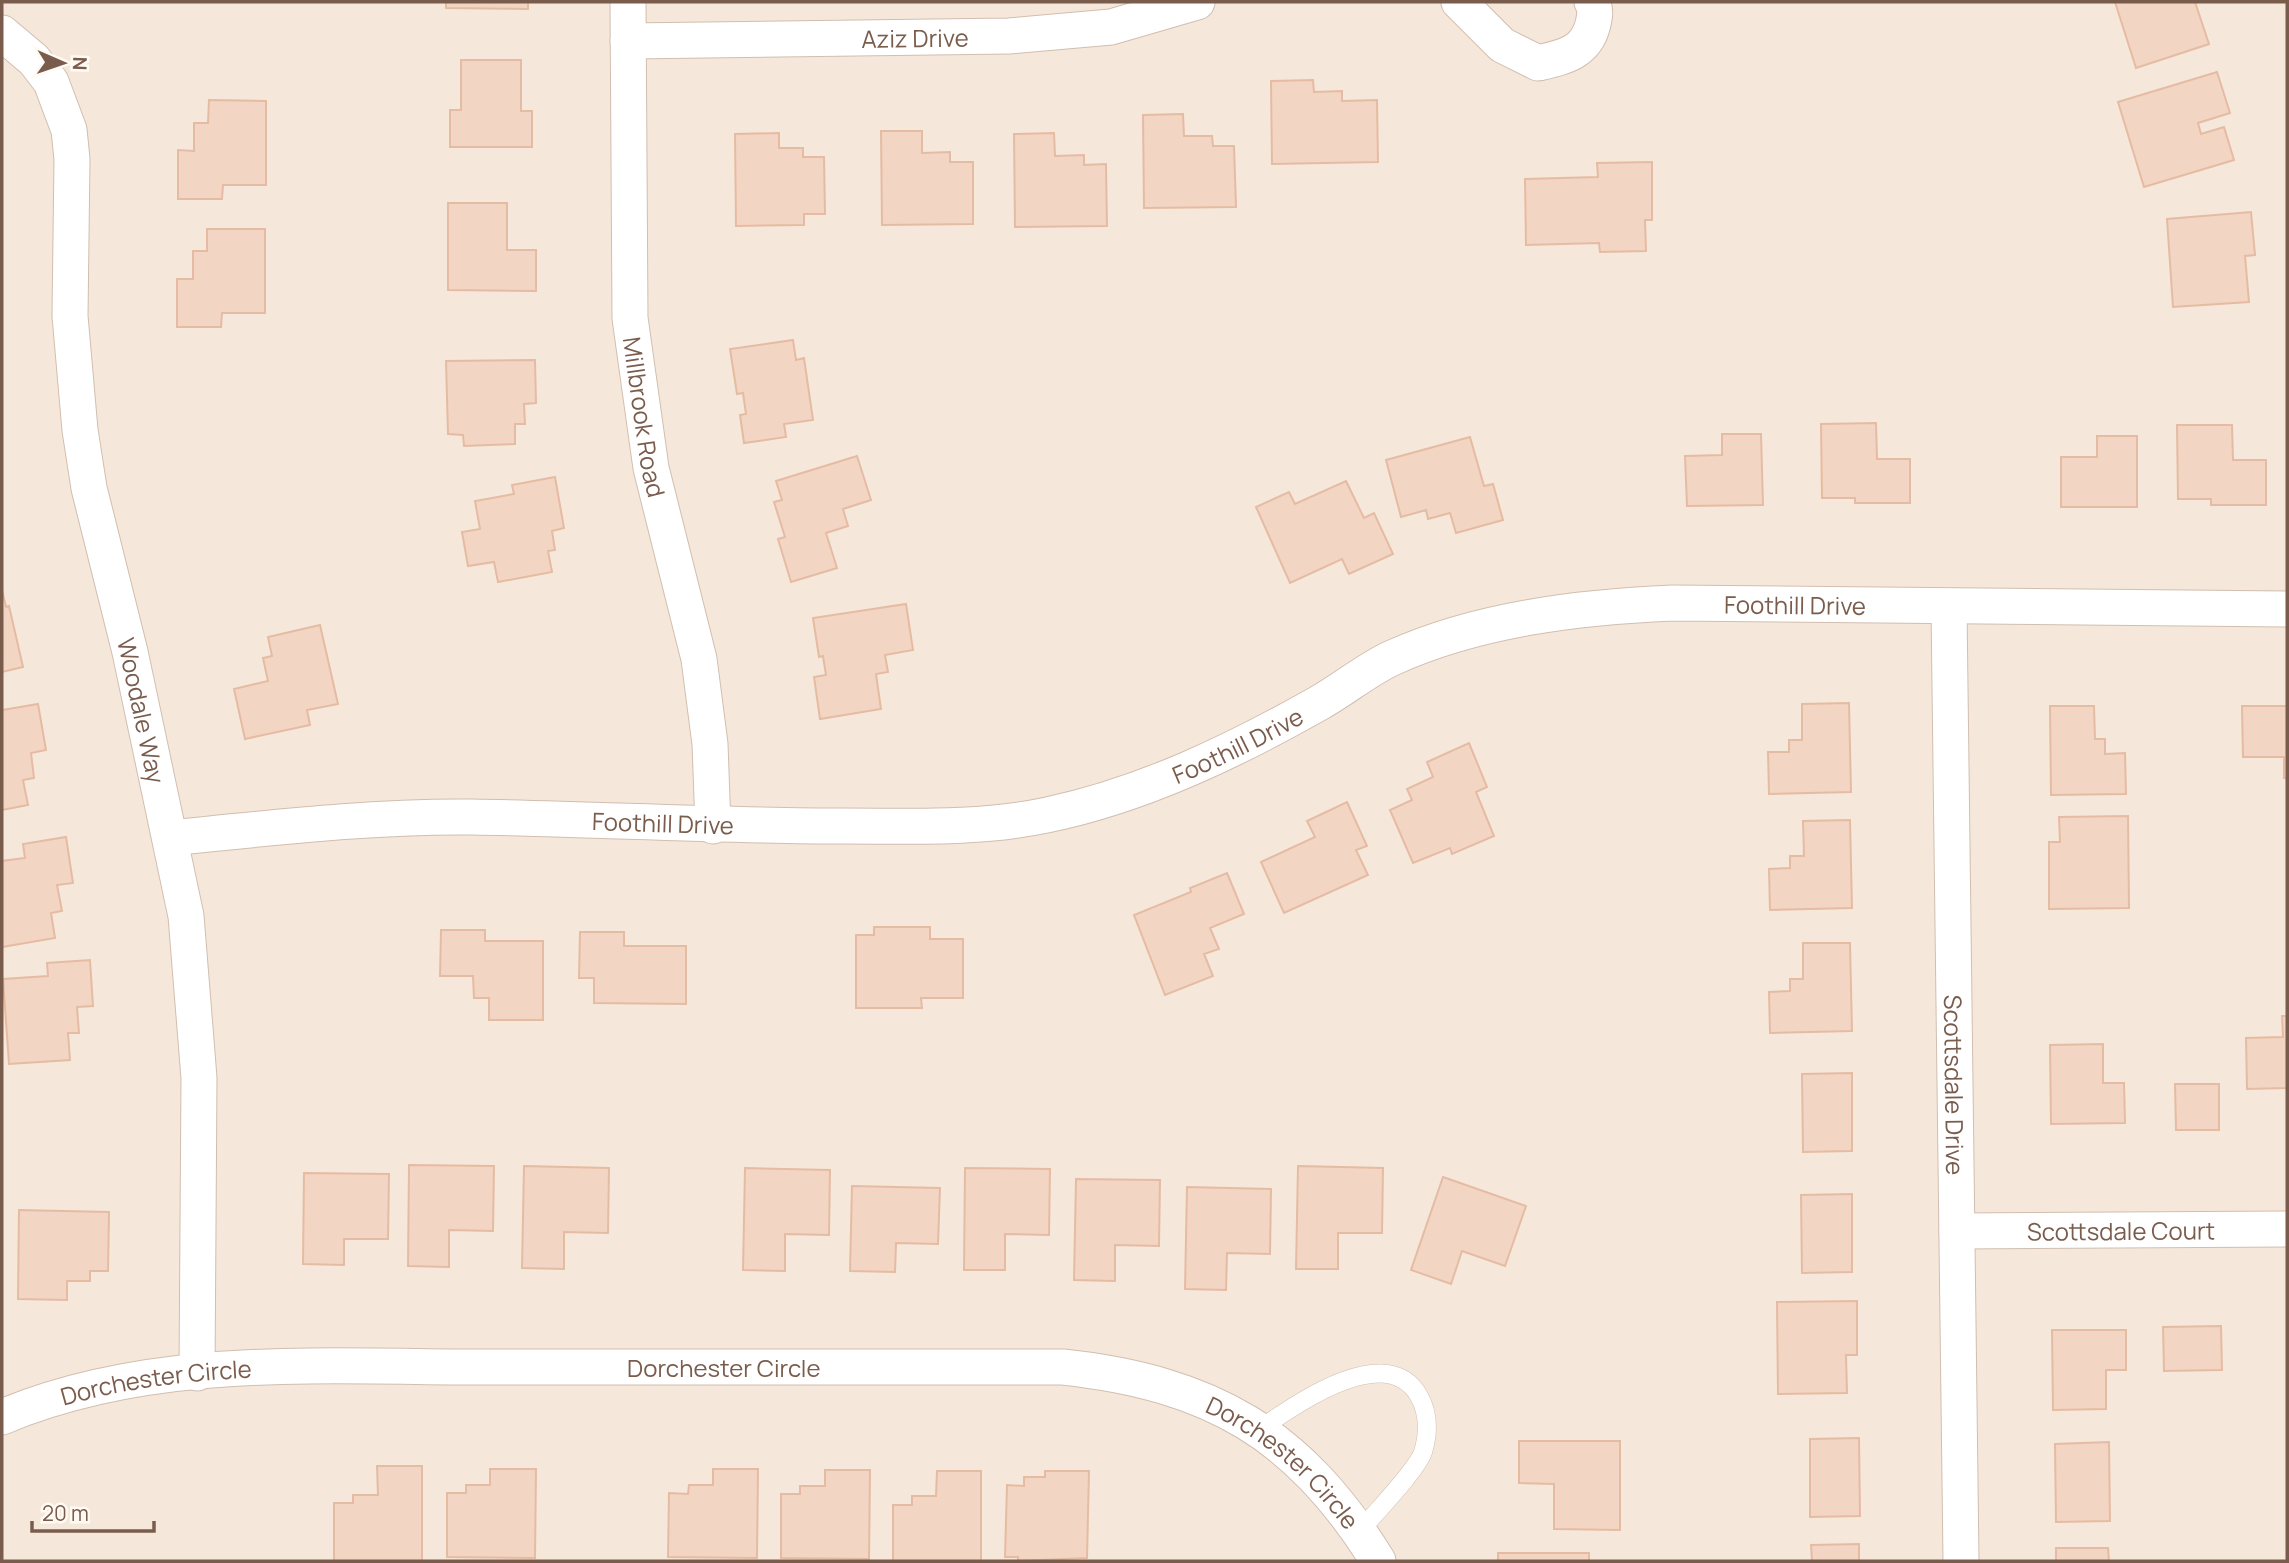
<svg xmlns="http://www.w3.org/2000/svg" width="2289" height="1563" font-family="Manrope,sans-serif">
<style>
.residential{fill:#f5e8da}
.building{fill:#f3d5c3;stroke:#e6bba3;stroke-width:2}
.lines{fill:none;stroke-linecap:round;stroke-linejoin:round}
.lane-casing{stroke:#d1beb0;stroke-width:19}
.street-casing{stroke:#d1beb0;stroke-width:37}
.lane{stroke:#fff;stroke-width:18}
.street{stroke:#fff;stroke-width:35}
.labels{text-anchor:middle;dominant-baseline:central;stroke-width:7;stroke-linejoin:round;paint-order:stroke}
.street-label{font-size:24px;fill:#7a5c4d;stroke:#fffaf3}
</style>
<rect width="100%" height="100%" fill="#fdf6ec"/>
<path class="residential" d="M2,2H2287V1561H2Z"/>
<path class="building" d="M446,2H528V9L446,8Z
M2115,2H2195L2209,44L2136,68Z
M461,60H521V111H532V147H450V110H461Z
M2217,72L2230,113L2198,123L2201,134L2224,127L2234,160L2144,187L2118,102Z
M1313,80L1314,92L1342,91V101L1377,100L1378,162L1272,164L1271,81Z
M209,100L266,101V185H223L222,199H178V150L194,151V123H208Z
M1183,114L1184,136H1212L1213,146H1234L1236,207L1144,208L1143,115Z
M881,131H922V153L950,152V162H973V224L882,225Z
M779,133V148H803V157H824L825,214H804V225L736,226L735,134Z
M1054,133L1055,156L1084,155V165L1106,164L1107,226L1015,227L1014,134Z
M1652,162V220H1645L1646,251L1600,252L1599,243L1526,245L1525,179L1598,177L1597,163Z
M448,203H507V250H536V291L448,290Z
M2251,212L2255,255L2245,256L2249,302L2173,307L2167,219Z
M207,229H265V313H222L221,327H177V279H193V251H207Z
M793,340L796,360L804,358L813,420L784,424L786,437L744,443L740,415L746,414L743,393L737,394L730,349Z
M535,360L536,403L524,404L525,424H515V444L464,446L463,435L448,434L446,361Z
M1876,423L1877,459H1910V503H1855V498H1822L1821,424Z
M2177,425H2232L2233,460H2266V505H2211V499H2178Z
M1722,434H1761L1763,505L1687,506L1685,456L1722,455Z
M2097,436H2137V507H2061V457H2097Z
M1470,437L1484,486L1493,484L1503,520L1456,533L1450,513L1428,519L1426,510L1401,517L1386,460Z
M857,456L871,500L843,509L848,526L826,533L837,568L791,582L778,539L785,537L774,502L782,500L776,481Z
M555,477L564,528L552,531L555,550L548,551L552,572L498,582L494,562L468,566L462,532L480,529L475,501L514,494L512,485Z
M1346,481L1364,518L1374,513L1393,554L1349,574L1342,559L1290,583L1256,507L1289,492L1295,504Z
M2,590L6,607L9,606L23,667L2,672Z
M906,604L913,650L885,655L888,672L876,674L881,709L820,719L814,677L826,675L823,656L819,657L813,618Z
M320,625L338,704L307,710L310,725L245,739L234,689L268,681L263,658L272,656L268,637Z
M1849,703L1851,792L1769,794L1768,752H1789V740H1802V704Z
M38,704L46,750L31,753L34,778L23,780L28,805L2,810V710Z
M2050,706H2094L2095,739H2105V754L2125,753L2126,794L2051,795Z
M2242,706H2287V778H2284V757H2243Z
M1469,743L1487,787L1476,792L1494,836L1452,854L1450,848L1413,863L1390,810L1412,800L1407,789L1433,777L1427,762Z
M1347,802L1367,846L1356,850L1368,875L1284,913L1261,862L1315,837L1307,821Z
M2128,816L2129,908L2049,909V842H2060L2059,817Z
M1850,820L1852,908L1770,910L1769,869L1790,868V856H1804L1803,821Z
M66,837L73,883L57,885L62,911L51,913L55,938L2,947V861L25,858L23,844Z
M1227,873L1244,914L1210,928L1219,949L1204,954L1213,976L1165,995L1134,915L1191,892L1190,888Z
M874,927H930V939H963V998H921L922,1008H856V935H874Z
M441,930H485V941H543V1020H489V998H474L473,976H440Z
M580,932H624V946H686V1004L594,1003V978H579Z
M1803,943H1850L1852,1031L1770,1033L1769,992L1790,991V979H1803Z
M90,960L93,1006L77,1007L79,1033H68L70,1060L9,1064L3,979L48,976L47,963Z
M2282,1016H2287V1088L2247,1089L2246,1038L2283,1037Z
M2103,1044V1083H2124L2125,1123L2051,1124L2050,1045Z
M1852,1073V1151L1803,1152L1802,1074Z
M2175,1084H2219V1130H2176Z
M409,1165L494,1166L493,1231L449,1230V1267L408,1266Z
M524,1166L609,1168L608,1233L564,1232V1269L522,1268Z
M1298,1166L1383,1168L1382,1233H1338V1269H1296Z
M745,1168L830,1170L829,1235L785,1234V1271L743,1270Z
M965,1168L1050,1169L1049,1235L1005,1234V1270H964Z
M304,1173L389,1174L388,1239H344V1265L303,1264Z
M1443,1177L1526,1206L1505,1266L1462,1251L1451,1284L1411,1270Z
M1076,1179L1160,1180L1159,1246L1115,1245V1281L1074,1280Z
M852,1186L940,1188L938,1244L896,1243L895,1272L850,1271Z
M1187,1187L1271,1189L1270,1254L1227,1253L1226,1290L1185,1289Z
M1852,1194V1272L1802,1273L1801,1195Z
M19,1210L109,1212L108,1271H90V1281H67V1300L18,1299Z
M1857,1301V1355H1846L1847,1393L1778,1394L1777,1302Z
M2221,1326L2222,1370L2164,1371L2163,1327Z
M2052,1330H2126V1370H2106V1409L2053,1410Z
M1859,1438L1860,1516L1810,1517V1439Z
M1519,1441H1620V1530L1554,1529V1484L1519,1483Z
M2109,1442L2110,1521L2056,1522L2055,1444Z
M377,1466H422V1561H334V1503H353V1495H378Z
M490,1469H536L535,1558L447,1557V1493H466V1485H490Z
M713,1469H758L757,1558L668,1557L669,1493L688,1494L689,1485H713Z
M825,1470H870L869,1559L781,1558V1494H800V1486H825Z
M937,1471H981V1561H893V1505H912V1496H936Z
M1045,1471H1089L1087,1558L1018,1561V1557H1005L1007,1485L1024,1486V1477H1045Z
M1859,1544V1561H1812L1811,1545Z
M2056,1548H2108L2109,1561H2056Z
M1498,1553H1589V1561H1498Z"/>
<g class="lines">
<defs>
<path id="lane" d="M1260,1429C1295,1405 1387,1339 1419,1396C1429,1414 1429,1432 1423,1452C1417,1470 1374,1514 1360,1531"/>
<g id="street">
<path id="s1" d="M628,2L630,318L651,468L699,659L710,744L713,826"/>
<path d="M1459,2L1502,45L1538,63C1564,57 1586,53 1593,24C1595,15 1596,10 1592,2"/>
<path id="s2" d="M2,33L34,60L51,82L69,130L72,159L70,316L80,430L89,488L130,652L186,916L199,1078L197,1373"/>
<path id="s3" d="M628,41L1009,36L1111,27L1197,2"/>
<path id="s4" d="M1949,607L1961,1561"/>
<path id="s5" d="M170,838C270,828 371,816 472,817C597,819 721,826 846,826C912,826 981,829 1047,815C1143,795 1234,751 1319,703C1344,689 1366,670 1392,658C1478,619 1579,607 1673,603L2287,609"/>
<path id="s6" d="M1957,1231L2287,1229"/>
<path id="s7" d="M2,1417C159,1351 338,1368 505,1367C691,1367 877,1367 1063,1367C1211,1383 1300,1434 1378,1561"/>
</g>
</defs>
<use href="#lane" class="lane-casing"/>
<use href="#street" class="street-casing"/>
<use href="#lane" class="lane"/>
<use href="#street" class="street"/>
</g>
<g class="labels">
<g class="street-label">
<text stroke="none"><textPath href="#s3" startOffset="287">Aziz Drive</textPath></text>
<text stroke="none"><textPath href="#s1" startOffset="416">Millbrook Road</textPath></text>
<text stroke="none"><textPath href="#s5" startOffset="1670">Foothill Drive</textPath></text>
<text stroke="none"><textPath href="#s2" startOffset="709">Woodale Way</textPath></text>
<text stroke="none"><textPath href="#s5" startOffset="1082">Foothill Drive</textPath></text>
<text stroke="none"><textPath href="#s5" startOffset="494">Foothill Drive</textPath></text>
<text stroke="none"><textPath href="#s4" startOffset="478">Scottsdale Drive</textPath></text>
<text stroke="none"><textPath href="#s6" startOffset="164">Scottsdale Court</textPath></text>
<text stroke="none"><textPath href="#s7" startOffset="728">Dorchester Circle</textPath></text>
<text stroke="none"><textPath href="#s7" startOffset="159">Dorchester Circle</textPath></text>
<text stroke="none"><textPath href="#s7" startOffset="1314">Dorchester Circle</textPath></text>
</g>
</g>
<rect width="2289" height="1563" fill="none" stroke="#7a5c4d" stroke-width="7"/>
<g transform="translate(63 63) rotate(92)" stroke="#fffaf3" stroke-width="5" paint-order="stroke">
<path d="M0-5L12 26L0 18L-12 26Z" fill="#7a5c4d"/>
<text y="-10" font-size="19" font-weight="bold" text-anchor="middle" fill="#7a5c4d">N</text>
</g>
<path d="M32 1521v10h122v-10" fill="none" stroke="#7a5c4d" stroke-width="3.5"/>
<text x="42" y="1521" font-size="21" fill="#7a5c4d" stroke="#fffaf3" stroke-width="5" paint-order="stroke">20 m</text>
</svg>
